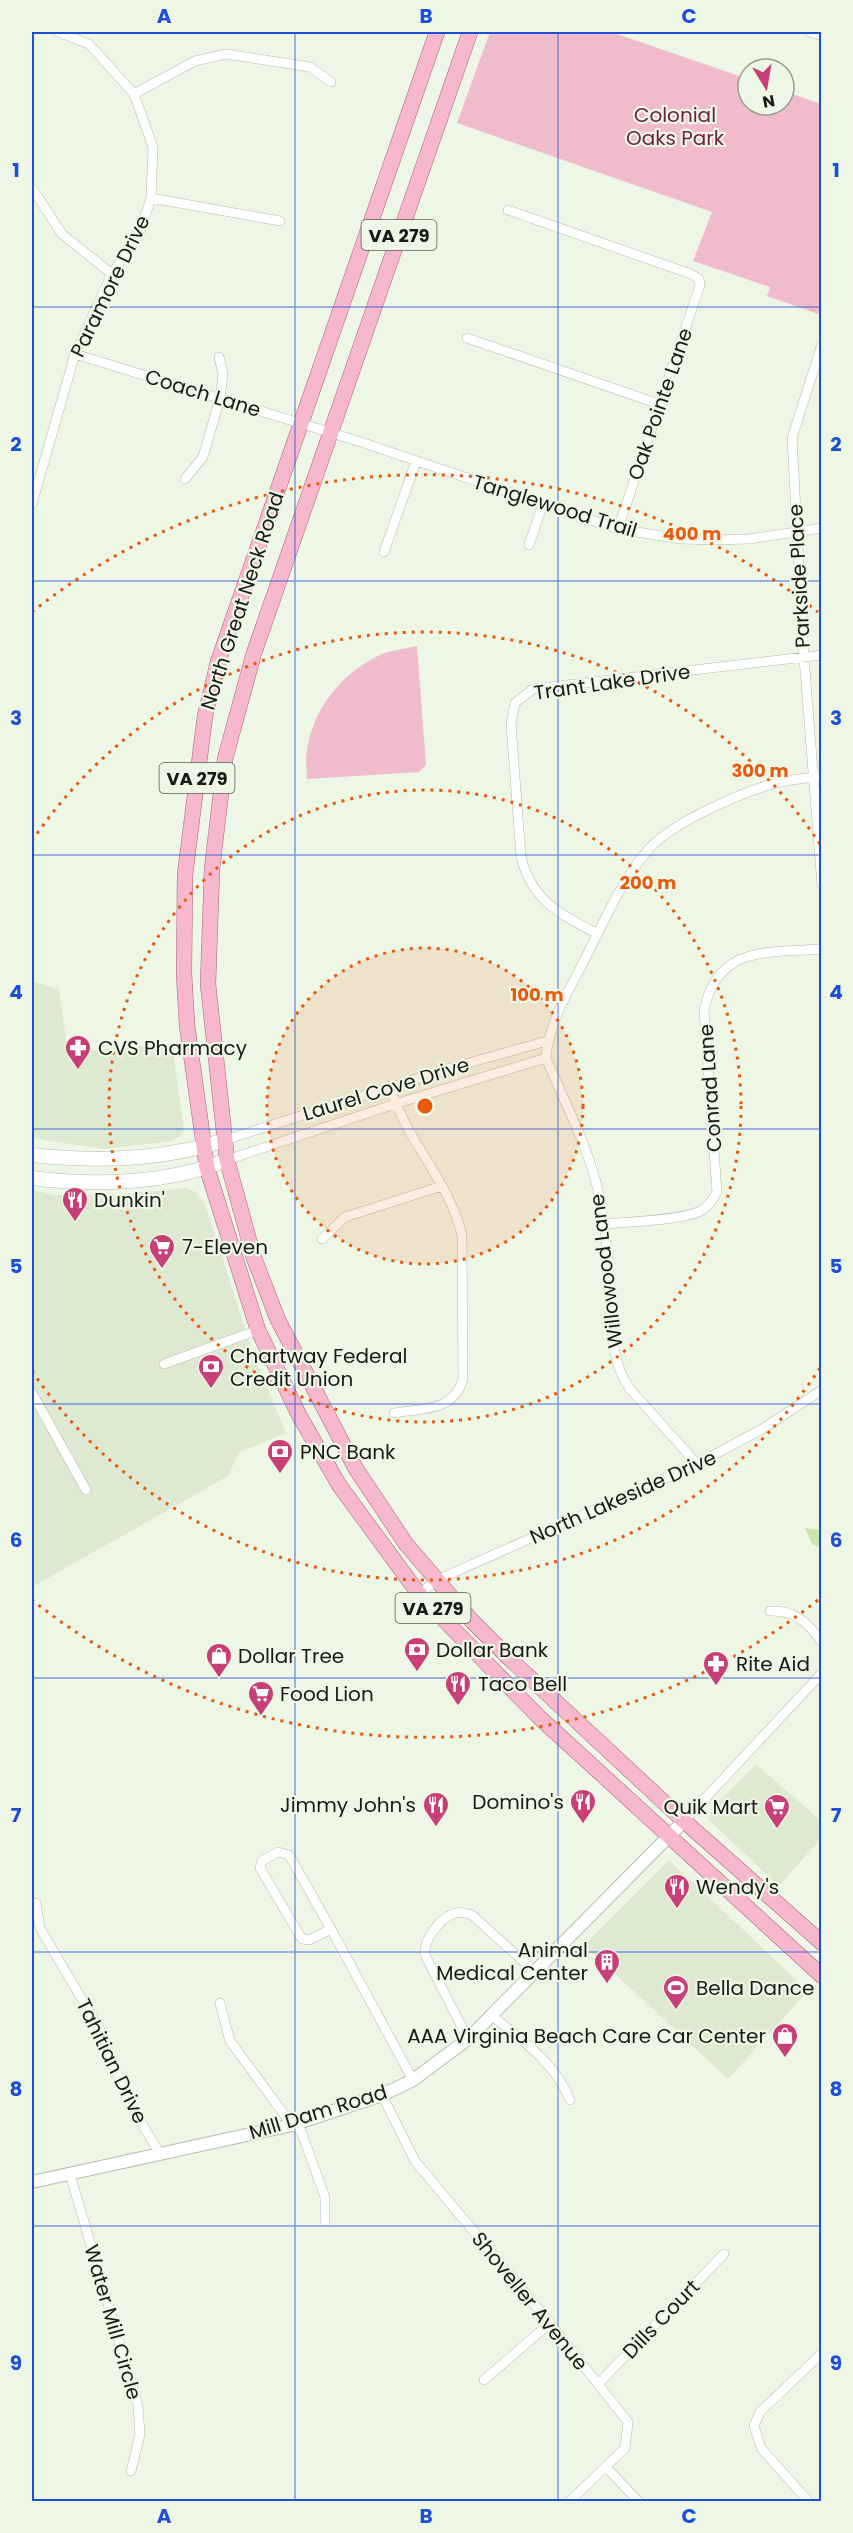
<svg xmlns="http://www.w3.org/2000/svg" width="853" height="2533" font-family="Poppins,sans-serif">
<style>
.built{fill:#dee9d2}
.green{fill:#f0bbcb}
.water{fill:#cae4ad}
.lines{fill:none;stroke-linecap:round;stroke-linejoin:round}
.minor-casing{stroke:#b5bcad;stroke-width:10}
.tertiary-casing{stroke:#b5bcad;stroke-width:14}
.secondary-casing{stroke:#b5bcad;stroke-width:15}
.primary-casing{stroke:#a66277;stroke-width:16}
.minor{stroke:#fff;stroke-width:9}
.tertiary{stroke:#fff;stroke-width:12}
.secondary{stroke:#fff;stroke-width:14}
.primary{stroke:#f7b8cd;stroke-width:15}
.grid{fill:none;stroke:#1d4ed8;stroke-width:1.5;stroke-opacity:0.55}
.ring{fill:none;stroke:#e8590c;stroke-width:3;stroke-dasharray:3 6}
.labels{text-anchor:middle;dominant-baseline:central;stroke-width:4.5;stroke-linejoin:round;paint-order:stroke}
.shield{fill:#eef6e5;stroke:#585c53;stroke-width:1.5}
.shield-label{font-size:18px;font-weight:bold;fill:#181a15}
.park-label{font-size:20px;fill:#6c2341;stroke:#eef6e5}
.street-label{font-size:20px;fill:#181a15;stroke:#eef6e5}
.poi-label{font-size:20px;fill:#181a15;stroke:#eef6e5;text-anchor:start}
.centre{fill:#e8590c;stroke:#eef6e5;stroke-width:3}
.ring-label{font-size:18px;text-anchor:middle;font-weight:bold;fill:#e8590c;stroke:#eef6e5;stroke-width:4.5;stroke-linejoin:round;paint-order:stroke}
.neatline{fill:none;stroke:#1d4ed8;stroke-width:2}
.grid-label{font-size:20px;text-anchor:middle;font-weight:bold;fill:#1d4ed8}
</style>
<rect width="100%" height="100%" fill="#eef6e5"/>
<path class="built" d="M32,981L59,989L68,1053L172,1043L184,1131L180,1136L173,1141L103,1149L32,1138Z
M187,1188L197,1193L205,1204L252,1350L286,1433L239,1452L228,1476L32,1587V1190L56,1195L121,1194Z
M756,1764L821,1821V1838L779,1886L709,1820L711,1809Z
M669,1860L808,1991L728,2079L584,1945Z"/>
<path class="green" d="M490,32H611L748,79V105H784V91L821,104V315L767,296L770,287L693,261L712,212L457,123Z
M417,646L426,765L419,772L307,779C307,770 305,760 307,751C313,708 342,673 380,655C391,650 405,649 417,646Z"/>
<path class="water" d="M805,1528L821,1530V1548L812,1544Z"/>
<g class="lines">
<defs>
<path id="minor" d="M809,32L822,36
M134,94L195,61L226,54L310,67L331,82
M32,188L62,234L112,274
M151,198L280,221
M508,210L691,274L699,279L700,285L618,529
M467,338L659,404
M822,344L792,438L804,657L822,885
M75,354L361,442L618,529L681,539L714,540L749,539L822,528
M185,479L203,457L220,398L223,374L219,357
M32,504L75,354L112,274L140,232L151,198L153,147L134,94L89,44L58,32
M529,545L543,504
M384,552L416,461
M598,934C560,914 532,901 521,857L511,724L515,703L533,689L822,655
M390,1086C405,1140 450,1181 462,1236L463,1379C453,1412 424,1408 394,1413
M225,1140L451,1068L547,1041
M227,1160L395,1104L546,1058
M604,1224C626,1222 687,1220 702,1210C710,1205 713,1199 717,1192L704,1010C718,945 767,953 822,949
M322,1239L345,1217L442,1186
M164,1364L258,1330
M32,1393L86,1490
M697,1464L630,1389C612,1364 612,1331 610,1301C608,1266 607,1230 599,1195C590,1150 564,1101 546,1058C549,1022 568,992 584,961C601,927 623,878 648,850C671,823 742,792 776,783C791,779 806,778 822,777
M419,1594L437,1580L697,1464L762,1429L822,1390
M770,1611C795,1610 807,1622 822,1642
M684,1821L822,1673
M278,1852L289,1855L331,1929L309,1940L302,1939L260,1868L262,1861Z
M36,1903L40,1928L100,2030L127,2099L160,2154
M331,1929L413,2080
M220,2003L230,2041L292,2125L301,2131L325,2197V2221
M491,2015C521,2039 556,2064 570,2100
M468,2039L425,1955C423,1941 439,1919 453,1914C460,1911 466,1913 472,1915L534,1971
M382,2095L415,2161L550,2323L628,2422L625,2448L569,2502
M70,2174L138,2406L140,2434L131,2471
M484,2380L550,2323
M598,2384L724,2254
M606,2467L639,2502
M809,2502L761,2448L754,2426L760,2412L822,2353"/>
<path id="tertiary" d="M32,2182L292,2125L382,2095L413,2080L468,2039L684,1821"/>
<path id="secondary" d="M32,1155C95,1162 164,1160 225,1140
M32,1178C95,1186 167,1184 227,1160"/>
<path id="primary" d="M437,32L218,662L205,716L185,875L184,974L187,1025L207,1168L258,1330L299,1415L339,1485L419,1594L540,1718L822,1976
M470,32L254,653L225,759L212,869L208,984L227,1160L254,1258L278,1320L356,1469L406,1544L472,1621L510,1659L684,1821L822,1943"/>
</defs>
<use href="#minor" class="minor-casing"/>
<use href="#tertiary" class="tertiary-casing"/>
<use href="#secondary" class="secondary-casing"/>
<use href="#primary" class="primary-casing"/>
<use href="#minor" class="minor"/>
<use href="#tertiary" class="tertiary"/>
<use href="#secondary" class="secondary"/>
<use href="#primary" class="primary"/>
</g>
<path class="grid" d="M295,32V2502M558,32V2502M32,307H822M32,581H822M32,855H822M32,1129H822M32,1404H822M32,1678H822M32,1952H822M32,2226H822"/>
<circle cx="425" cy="1106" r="158" fill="#e8590c" fill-opacity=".12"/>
<g class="ring">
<circle cx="425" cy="1106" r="158"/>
<circle cx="425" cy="1106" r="316"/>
<path d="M820 1368A474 474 0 0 1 32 1371M32 841A474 474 0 0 1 820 844"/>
<path d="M818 1600A631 631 0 0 1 32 1600M32 612A631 631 0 0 1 818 612"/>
</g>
<defs>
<symbol id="pharmacy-pin" viewBox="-11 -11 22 30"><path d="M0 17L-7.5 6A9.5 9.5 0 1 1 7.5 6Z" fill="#c83f78" stroke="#eef6e5"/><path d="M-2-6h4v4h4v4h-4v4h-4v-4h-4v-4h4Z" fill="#fff"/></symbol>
<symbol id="restaurant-pin" viewBox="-11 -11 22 30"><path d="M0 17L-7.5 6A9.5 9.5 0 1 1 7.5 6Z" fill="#c83f78" stroke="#eef6e5"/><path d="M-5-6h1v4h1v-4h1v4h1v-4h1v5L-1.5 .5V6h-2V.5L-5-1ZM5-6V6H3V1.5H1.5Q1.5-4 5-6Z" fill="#fff"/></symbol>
<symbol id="supermarket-pin" viewBox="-11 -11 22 30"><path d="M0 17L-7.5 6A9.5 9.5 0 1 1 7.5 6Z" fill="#c83f78" stroke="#eef6e5"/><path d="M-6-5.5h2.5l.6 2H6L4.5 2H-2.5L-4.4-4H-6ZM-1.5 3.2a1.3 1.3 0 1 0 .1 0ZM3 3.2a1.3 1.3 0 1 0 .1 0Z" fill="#fff"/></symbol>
<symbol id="bank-pin" viewBox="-11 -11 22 30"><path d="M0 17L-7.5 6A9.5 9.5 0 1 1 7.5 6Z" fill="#c83f78" stroke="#eef6e5"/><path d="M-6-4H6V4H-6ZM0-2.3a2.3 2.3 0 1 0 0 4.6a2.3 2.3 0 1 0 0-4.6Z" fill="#fff"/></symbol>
<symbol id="shop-pin" viewBox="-11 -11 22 30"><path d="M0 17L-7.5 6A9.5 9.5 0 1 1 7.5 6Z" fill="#c83f78" stroke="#eef6e5"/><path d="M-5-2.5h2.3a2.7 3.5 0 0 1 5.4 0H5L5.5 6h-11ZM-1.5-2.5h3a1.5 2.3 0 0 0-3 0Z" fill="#fff"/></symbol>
<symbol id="building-pin" viewBox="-11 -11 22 30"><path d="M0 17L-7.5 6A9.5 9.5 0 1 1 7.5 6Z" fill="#c83f78" stroke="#eef6e5"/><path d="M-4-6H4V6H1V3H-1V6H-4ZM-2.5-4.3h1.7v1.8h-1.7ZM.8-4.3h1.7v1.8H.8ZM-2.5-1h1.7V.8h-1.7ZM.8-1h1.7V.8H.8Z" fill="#fff"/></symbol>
<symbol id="stadium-pin" viewBox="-11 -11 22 30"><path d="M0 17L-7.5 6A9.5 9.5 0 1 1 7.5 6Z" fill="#c83f78" stroke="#eef6e5"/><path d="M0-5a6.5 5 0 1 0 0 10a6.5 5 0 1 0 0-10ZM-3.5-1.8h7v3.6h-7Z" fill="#fff"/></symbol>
</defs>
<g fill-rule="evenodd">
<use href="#pharmacy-pin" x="63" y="1033" width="30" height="40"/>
<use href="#restaurant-pin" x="60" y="1185" width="30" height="40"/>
<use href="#supermarket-pin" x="147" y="1232" width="30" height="40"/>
<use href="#bank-pin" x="196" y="1352" width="30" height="40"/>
<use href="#bank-pin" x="265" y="1437" width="30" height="40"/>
<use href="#bank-pin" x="402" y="1635" width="30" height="40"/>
<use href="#shop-pin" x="204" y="1641" width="30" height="40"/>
<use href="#pharmacy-pin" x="701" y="1649" width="30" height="40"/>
<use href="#restaurant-pin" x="443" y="1669" width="30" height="40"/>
<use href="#supermarket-pin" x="246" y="1679" width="30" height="40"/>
<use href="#restaurant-pin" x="568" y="1787" width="30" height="40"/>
<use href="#restaurant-pin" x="421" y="1790" width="30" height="40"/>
<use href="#supermarket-pin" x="762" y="1792" width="30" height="40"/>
<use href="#restaurant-pin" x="662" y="1872" width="30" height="40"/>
<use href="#building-pin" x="592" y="1947" width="30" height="40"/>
<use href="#stadium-pin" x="661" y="1973" width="30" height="40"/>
<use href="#shop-pin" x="770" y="2021" width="30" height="40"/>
</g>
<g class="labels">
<g class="shield">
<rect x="361.5" y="220" width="75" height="30" rx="4.5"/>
<rect x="159.5" y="763" width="75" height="30" rx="4.5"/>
<rect x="395.5" y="1593" width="75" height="30" rx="4.5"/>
</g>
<g class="shield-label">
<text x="399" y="235">VA 279</text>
<text x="197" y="778">VA 279</text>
<text x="433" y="1608">VA 279</text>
</g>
<g class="park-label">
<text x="675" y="115">Colonial<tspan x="675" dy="23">Oaks Park</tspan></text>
</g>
<g class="street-label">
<text transform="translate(110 286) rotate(-64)">Paramore Drive</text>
<text transform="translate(203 393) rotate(17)">Coach Lane</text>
<text transform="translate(660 404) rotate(-71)">Oak Pointe Lane</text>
<text transform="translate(555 506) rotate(17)">Tanglewood Trail</text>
<text transform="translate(799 576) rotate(-93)">Parkside Place</text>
<text transform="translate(242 601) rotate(-72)">North Great Neck Road</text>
<text transform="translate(612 682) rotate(-8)">Trant Lake Drive</text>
<text transform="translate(710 1088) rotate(-94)">Conrad Lane</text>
<text transform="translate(386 1089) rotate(-17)">Laurel Cove Drive</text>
<text transform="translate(606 1271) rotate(-97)">Willowood Lane</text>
<text transform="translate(623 1497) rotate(-24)">North Lakeside Drive</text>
<text transform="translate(112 2061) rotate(64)">Tahitian Drive</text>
<text transform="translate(318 2112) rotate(-17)">Mill Dam Road</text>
<text transform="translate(530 2301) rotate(51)">Shoveller Avenue</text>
<text transform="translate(661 2319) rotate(-46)">Dills Court</text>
<text transform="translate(113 2322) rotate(74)">Water Mill Circle</text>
</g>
<g class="poi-label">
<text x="98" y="1048">CVS Pharmacy</text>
<text x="94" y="1200">Dunkin'</text>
<text x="182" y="1247">7-Eleven</text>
<text x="230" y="1356">Chartway Federal<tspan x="230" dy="23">Credit Union</tspan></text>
<text x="300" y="1452">PNC Bank</text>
<text x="436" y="1650">Dollar Bank</text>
<text x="238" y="1656">Dollar Tree</text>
<text x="736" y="1664">Rite Aid</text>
<text x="478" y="1684">Taco Bell</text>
<text x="280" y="1694">Food Lion</text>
<text x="564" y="1802" text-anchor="end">Domino's</text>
<text x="416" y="1805" text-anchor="end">Jimmy John's</text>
<text x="758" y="1807" text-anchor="end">Quik Mart</text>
<text x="696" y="1887">Wendy's</text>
<text x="588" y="1950" text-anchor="end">Animal<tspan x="588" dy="23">Medical Center</tspan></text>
<text x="696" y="1988">Bella Dance</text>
<text x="766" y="2036" text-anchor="end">AAA Virginia Beach Care Car Center</text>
</g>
</g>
<circle cx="425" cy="1106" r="9" class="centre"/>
<g class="ring-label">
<text x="692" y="540">400 m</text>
<text x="760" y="777">300 m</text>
<text x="648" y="889">200 m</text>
<text x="537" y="1001">100 m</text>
</g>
<rect width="853" height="2533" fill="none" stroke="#eef6e5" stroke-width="66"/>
<g transform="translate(766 87) rotate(169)"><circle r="28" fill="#eef6e5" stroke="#989e92" stroke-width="1.5"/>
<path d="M0-4.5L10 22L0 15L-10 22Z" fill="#c83f78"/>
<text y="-9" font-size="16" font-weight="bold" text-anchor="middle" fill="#181a15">N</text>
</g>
<rect x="33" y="33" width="787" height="2467" class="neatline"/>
<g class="grid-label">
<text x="164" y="23">A</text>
<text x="426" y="23">B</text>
<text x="689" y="23">C</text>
<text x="16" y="177">1</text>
<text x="836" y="177">1</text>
<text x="16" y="451">2</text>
<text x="836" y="451">2</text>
<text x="16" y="725">3</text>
<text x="836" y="725">3</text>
<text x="16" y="999">4</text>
<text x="836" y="999">4</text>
<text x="16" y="1273">5</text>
<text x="836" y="1273">5</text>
<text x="16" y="1547">6</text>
<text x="836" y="1547">6</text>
<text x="16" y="1822">7</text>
<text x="836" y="1822">7</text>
<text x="16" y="2096">8</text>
<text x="836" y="2096">8</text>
<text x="16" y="2370">9</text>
<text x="836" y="2370">9</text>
<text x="164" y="2523">A</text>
<text x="426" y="2523">B</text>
<text x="689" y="2523">C</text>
</g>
</svg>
